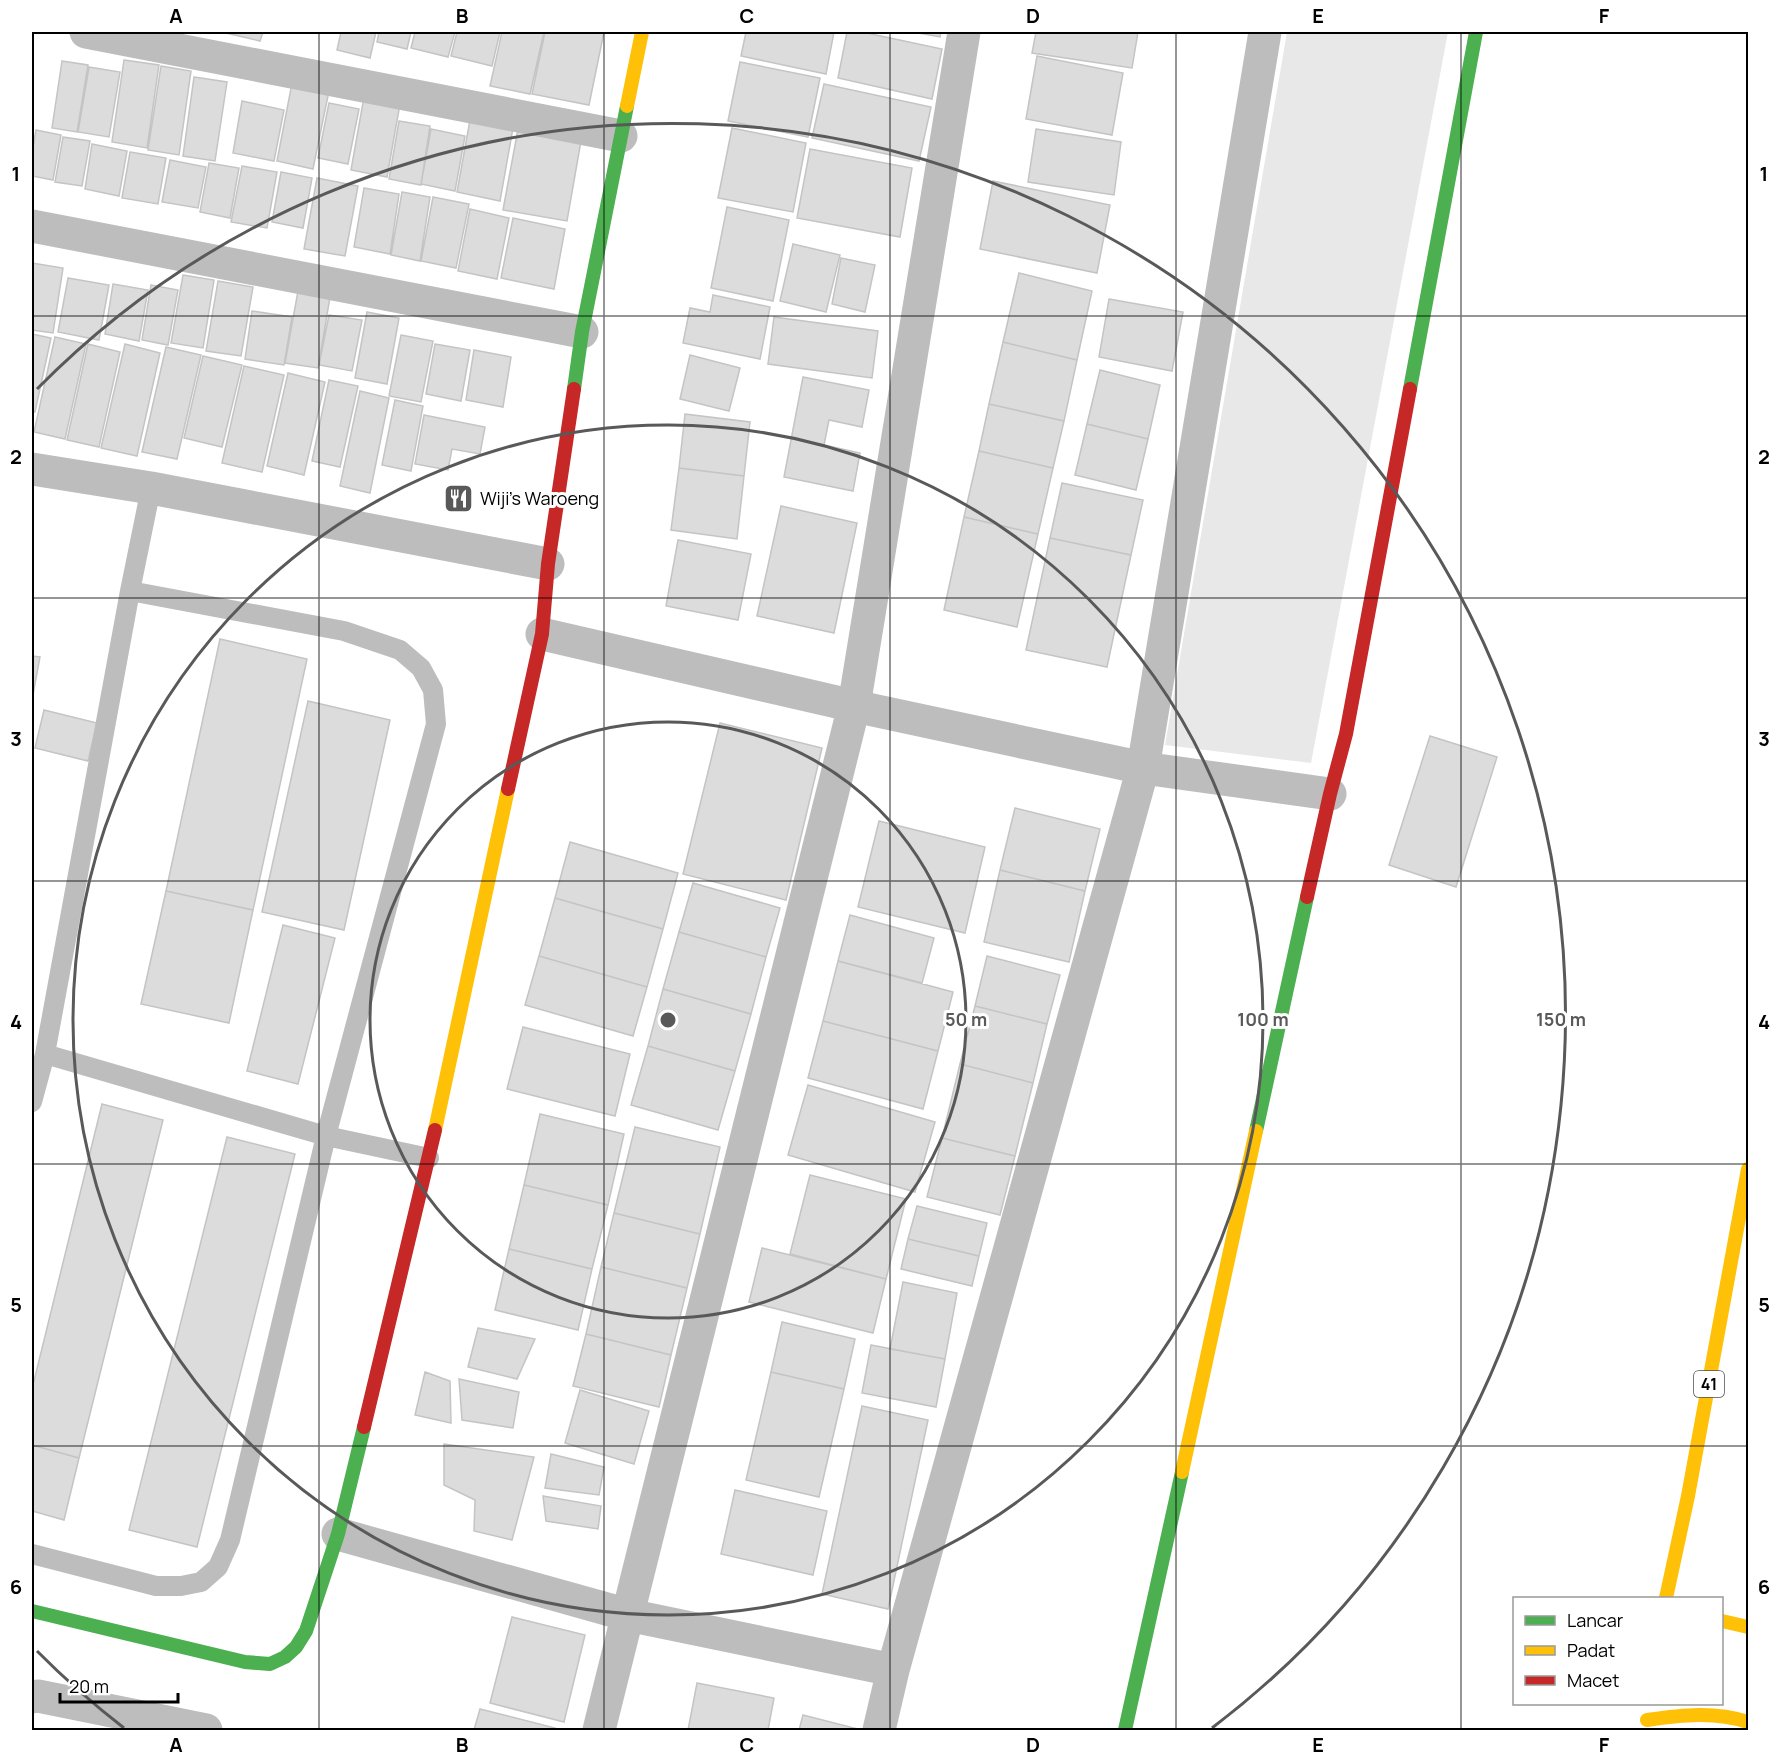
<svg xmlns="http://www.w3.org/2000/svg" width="1780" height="1762" font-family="Manrope,sans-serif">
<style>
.green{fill:#e8e8e8}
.building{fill:#dcdcdc;stroke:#c4c4c4;stroke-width:1.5}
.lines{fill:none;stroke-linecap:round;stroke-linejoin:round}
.lane{stroke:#bdbdbd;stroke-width:20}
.street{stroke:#bdbdbd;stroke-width:33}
.fast{stroke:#4caf50;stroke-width:14}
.slow{stroke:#ffc107;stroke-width:14}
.jam{stroke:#c62828;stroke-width:14}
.grid{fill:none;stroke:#000;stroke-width:1.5;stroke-opacity:0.55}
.ring{fill:none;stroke:#595959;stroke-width:3}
.labels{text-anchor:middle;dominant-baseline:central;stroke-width:6;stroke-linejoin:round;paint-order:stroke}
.shield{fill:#fff;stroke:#4c4c4c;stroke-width:1.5}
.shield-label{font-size:16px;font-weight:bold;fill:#000}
.poi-label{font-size:18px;fill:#000;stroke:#fff;text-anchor:start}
.centre{fill:#595959;stroke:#fff;stroke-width:3}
.ring-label{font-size:18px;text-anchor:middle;font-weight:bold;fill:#595959;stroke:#fff;stroke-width:6;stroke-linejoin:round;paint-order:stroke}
.neatline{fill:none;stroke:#000;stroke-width:2}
.grid-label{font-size:20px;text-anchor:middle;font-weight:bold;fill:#000}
</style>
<rect width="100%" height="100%" fill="#fff"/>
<path class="green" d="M1287,32H1448L1311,763L1165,745Z"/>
<path class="building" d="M227,32H263L260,41L226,33Z
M341,32H376L370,58L337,50Z
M379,32H411L407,49L377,42Z
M415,32H455L448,57L411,48Z
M457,32H500L492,66L451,56Z
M502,32H544L530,94L490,86Z
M545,32H604L589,105L532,94Z
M746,32H834L826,74L741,56Z
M847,32H862L942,49L932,99L838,78Z
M913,32H941L940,37Z
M1036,32H1138L1132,68L1032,53Z
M1037,56L1123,73L1112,135L1026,119Z
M124,60L159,65L147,148L112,142Z
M62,61L88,65L77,132L52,128Z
M740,62L820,78L808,137L728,121Z
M161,66L191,71L179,155L148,150Z
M89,67L120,72L109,137L78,132Z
M194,77L227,82L215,161L183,156Z
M293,78L330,86L313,169L277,161Z
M824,84L931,107L919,161L812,138Z
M364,97L400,104L387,177L351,170Z
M242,101L284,110L274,161L233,153Z
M329,103L359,109L348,164L318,158Z
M470,120L513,128L500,201L457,192Z
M399,121L430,126L421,185L389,179Z
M732,128L806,143L793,212L718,198Z
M431,129L465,136L455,191L421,184Z
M518,129L581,141L567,221L503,210Z
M1036,129L1121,142L1114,195L1028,182Z
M36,130L61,135L53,180L32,176V153Z
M63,137L90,141L82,186L55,182Z
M92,144L127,151L119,196L85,189Z
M810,149L912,168L900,237L797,218Z
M130,152L166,158L158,204L122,198Z
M170,160L206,167L198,208L162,202Z
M209,163L239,168L230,218L200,212Z
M242,166L277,172L267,228L231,222Z
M281,172L312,178L303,228L272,222Z
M317,178L358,186L345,256L304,249Z
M993,181L1110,205L1097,273L980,249Z
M364,188L399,194L390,254L354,247Z
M402,192L430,197L420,261L391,255Z
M433,197L469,204L456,268L421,261Z
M727,207L789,220L773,301L711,288Z
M470,209L509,218L497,279L458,271Z
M513,218L565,229L554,289L501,278Z
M793,244L840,255L826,312L780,301Z
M841,258L875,265L865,312L832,304Z
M32,263L63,268L53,333L32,330Z
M1019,273L1092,291L1077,360L1003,342Z
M183,275L214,280L203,348L171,343Z
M68,278L109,285L99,340L58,332Z
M218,281L253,287L241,356L206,351Z
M113,284L148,290L139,341L105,334Z
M151,285L178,290L168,345L142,340Z
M298,291L330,297L318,368L285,363Z
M713,295L770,307L760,359L683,343L690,308L710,312Z
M1109,299L1183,312L1172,371L1099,357Z
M252,311L292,317L284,365L245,359Z
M367,312L399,318L387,384L355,378Z
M329,315L362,320L352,371L319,365Z
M774,317L878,331L872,378L768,364Z
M32,334L51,338L35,412H32Z
M401,335L433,341L421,402L389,396Z
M55,337L86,344L65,439L34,432Z
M1003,342L1077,360L1064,421L989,404Z
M88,344L120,352L99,447L67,440Z
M125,344L160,353L137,456L101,448Z
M435,344L470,350L461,401L426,394Z
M166,347L201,355L177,459L142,452Z
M474,350L511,357L503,407L466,400Z
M690,355L740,368L729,411L680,399Z
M203,356L242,365L222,447L184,438Z
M244,366L284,375L262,472L222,463Z
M1100,370L1160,385L1148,439L1087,424Z
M288,373L325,382L304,475L267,466Z
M803,377L869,390L862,427L829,420L824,445L860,453L853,491L784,477Z
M329,380L358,386L340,467L312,461Z
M360,391L389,398L370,493L340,486Z
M395,400L423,406L411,471L382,465Z
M989,404L1064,421L1053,468L979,451Z
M685,414L750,422L744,476L679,468Z
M424,415L485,427L480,454L452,449L448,470L415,464Z
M1087,424L1148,439L1136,490L1075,475Z
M979,451L1053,468L1038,534L964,517Z
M679,468L744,476L737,539L671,530Z
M1062,483L1143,500L1131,555L1050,538Z
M781,506L857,523L834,633L757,616Z
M964,517L1038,534L1017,627L944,610Z
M1050,538L1131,555L1107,667L1026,650Z
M678,540L751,554L738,620L666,606Z
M220,639L307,659L253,910L166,891Z
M32,656L40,657L32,700Z
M308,701L390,720L344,930L262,912Z
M44,710L97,723L88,761L35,748Z
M720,723L822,748L786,900L683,874Z
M1430,736L1497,757L1456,887L1389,865Z
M1015,808L1100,829L1085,891L1000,870Z
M879,821L985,847L965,933L858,907Z
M570,842L678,873L663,929L555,898Z
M1000,870L1085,891L1069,962L984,942Z
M693,883L780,908L766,957L679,932Z
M166,891L253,910L229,1023L141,1004Z
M555,898L663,929L647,987L539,956Z
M850,915L934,938L922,983L838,961Z
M283,925L335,938L298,1084L247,1071Z
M679,932L766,957L751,1014L663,989Z
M539,956L647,987L633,1036L525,1005Z
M987,956L1060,975L1047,1024L975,1006Z
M838,961L953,992L938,1051L823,1021Z
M663,989L751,1014L735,1071L648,1046Z
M975,1006L1047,1024L1033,1083L960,1064Z
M823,1021L938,1051L923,1109L808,1078Z
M523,1027L630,1054L615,1116L507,1089Z
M648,1046L735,1071L718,1130L631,1105Z
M960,1064L1033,1083L1015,1156L942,1138Z
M808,1085L935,1122L915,1192L788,1155Z
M102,1104L163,1120L79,1458L32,1445V1389Z
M540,1114L624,1134L608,1205L524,1185Z
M635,1127L720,1147L700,1234L614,1213Z
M227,1137L295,1154L197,1547L129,1530Z
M942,1138L1015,1156L1000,1215L927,1197Z
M810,1175L906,1199L886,1279L790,1254Z
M524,1185L608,1205L592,1269L509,1249Z
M917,1206L987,1223L979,1256L908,1239Z
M614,1213L700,1234L687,1288L601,1267Z
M908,1239L979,1256L972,1286L901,1269Z
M762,1248L886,1279L873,1333L749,1302Z
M509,1249L592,1269L578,1330L495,1310Z
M601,1267L687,1288L671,1355L586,1334Z
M903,1282L957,1293L945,1359L890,1349Z
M782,1322L855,1339L844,1389L771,1372Z
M478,1328L535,1339L517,1379L468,1367Z
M586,1334L671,1355L659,1407L573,1386Z
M871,1345L945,1359L936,1407L862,1393Z
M425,1372L450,1381L451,1423L415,1415Z
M771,1372L844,1389L819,1497L746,1480Z
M459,1379L519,1392L513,1428L462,1420Z
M580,1390L649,1411L634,1464L565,1443Z
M862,1406L928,1420L888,1609L822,1594Z
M444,1444L534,1457L512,1540L474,1531L475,1500L444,1485Z
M32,1445L79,1458L64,1520L32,1511Z
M551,1454L604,1467L599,1495L545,1488Z
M735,1490L827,1511L813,1575L721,1554Z
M543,1496L601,1506L598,1529L546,1521Z
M512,1617L585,1635L564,1722L490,1703Z
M697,1683L774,1698L768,1730H688Z
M480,1709L555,1728V1730H474Z
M803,1715L858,1729V1730H799Z"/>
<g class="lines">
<path class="lane" d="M45,1054L326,1136L429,1158
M32,1102L45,1054L130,591L151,488
M32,1554L156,1586H181L201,1582L218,1567L230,1540L326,1136L436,724L433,690L421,668L400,650L344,631L130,591"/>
<path class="street" d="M86,32L621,136
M32,226L582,332
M32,469L151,488L548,564
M542,634L854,706L1143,768L1330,794
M338,1534L628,1615L893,1670
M32,1697L38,1696L206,1730
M599,1730L854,706L964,32
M879,1730L893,1670L1143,768L1265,32"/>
<path class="fast" d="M574,389L582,332L627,106
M1410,389L1476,32
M1256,1131L1307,897
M32,1611L245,1662L270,1664L285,1657L296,1647L306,1631L338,1534L364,1427
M1125,1730L1182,1472"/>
<path class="slow" d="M627,106L642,32
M435,1130L508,789
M1182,1472L1256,1131
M1666,1598L1688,1496L1748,1169
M1722,1621L1748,1627
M1647,1720C1682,1715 1714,1711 1748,1722"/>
<path class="jam" d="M508,789L542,634L548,564L574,389
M1307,897L1330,794L1346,734L1410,389
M364,1427L435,1130"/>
</g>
<path class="grid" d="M319,32V1730M604,32V1730M890,32V1730M1176,32V1730M1461,32V1730M32,316H1748M32,598H1748M32,881H1748M32,1164H1748M32,1446H1748"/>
<g class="ring">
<circle cx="668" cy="1020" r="298"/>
<circle cx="668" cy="1020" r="595"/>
<path d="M124 1728A893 893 0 0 1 37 1651M37 389A893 893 0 1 1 1212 1728"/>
</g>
<defs>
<symbol id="restaurant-square" viewBox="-11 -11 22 22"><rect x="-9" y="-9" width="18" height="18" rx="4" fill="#595959" stroke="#fff"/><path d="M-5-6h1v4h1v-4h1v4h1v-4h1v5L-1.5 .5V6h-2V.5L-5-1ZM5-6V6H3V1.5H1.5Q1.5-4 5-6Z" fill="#fff"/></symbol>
</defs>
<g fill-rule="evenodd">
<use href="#restaurant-square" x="442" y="482" width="33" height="33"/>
</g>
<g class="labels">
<rect class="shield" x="1694" y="1371" width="30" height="26" rx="4.5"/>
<g class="shield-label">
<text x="1709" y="1384">41</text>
</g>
<g class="poi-label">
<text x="480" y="498">Wiji's Waroeng</text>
</g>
</g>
<circle cx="668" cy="1020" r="9" class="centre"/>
<g class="ring-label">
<text x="966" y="1026">50 m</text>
<text x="1263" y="1026">100 m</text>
<text x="1561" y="1026">150 m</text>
</g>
<rect width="1780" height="1762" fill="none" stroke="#ffffff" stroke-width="66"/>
<rect x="1513" y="1597" width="210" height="108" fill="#ffffff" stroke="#999999" stroke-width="1.5"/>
<rect x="1525" y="1616" width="30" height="9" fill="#4caf50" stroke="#999999" stroke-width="1.5"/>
<text x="1567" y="1627" font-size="18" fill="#000000">Lancar</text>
<rect x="1525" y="1646" width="30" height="9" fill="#ffc107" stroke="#999999" stroke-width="1.5"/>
<text x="1567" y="1657" font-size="18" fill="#000000">Padat</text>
<rect x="1525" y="1676" width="30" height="9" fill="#c62828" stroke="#999999" stroke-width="1.5"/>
<text x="1567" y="1687" font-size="18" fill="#000000">Macet</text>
<path d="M60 1693v9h118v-9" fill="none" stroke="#000000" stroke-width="3"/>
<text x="69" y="1693" font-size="18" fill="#000000" stroke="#ffffff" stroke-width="4.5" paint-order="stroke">20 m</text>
<rect x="33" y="33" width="1714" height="1696" class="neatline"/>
<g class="grid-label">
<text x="176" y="23">A</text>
<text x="462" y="23">B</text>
<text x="747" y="23">C</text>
<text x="1033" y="23">D</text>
<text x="1318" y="23">E</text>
<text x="1604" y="23">F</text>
<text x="16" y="181">1</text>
<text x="1764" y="181">1</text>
<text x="16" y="464">2</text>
<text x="1764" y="464">2</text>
<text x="16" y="746">3</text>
<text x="1764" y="746">3</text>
<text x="16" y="1029">4</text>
<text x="1764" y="1029">4</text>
<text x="16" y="1312">5</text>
<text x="1764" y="1312">5</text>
<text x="16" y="1594">6</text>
<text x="1764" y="1594">6</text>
<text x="176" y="1752">A</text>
<text x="462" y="1752">B</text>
<text x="747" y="1752">C</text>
<text x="1033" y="1752">D</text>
<text x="1318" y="1752">E</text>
<text x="1604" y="1752">F</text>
</g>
</svg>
